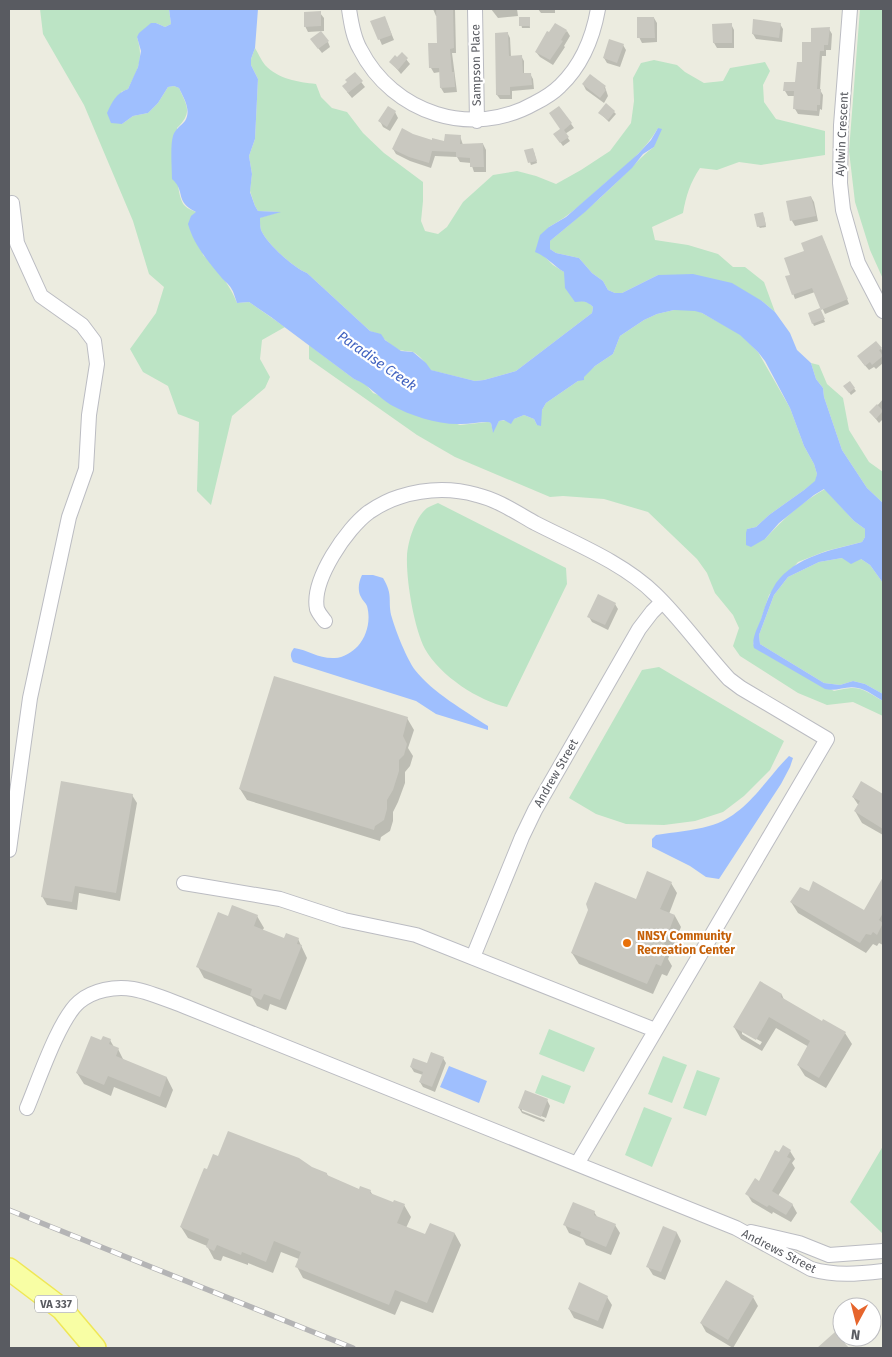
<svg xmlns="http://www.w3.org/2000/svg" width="892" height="1357" font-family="'Fira Sans',sans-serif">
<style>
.green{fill:#bce4c5}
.water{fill:#9fbffe}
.shadow{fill:#0003;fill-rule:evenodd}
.building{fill:#c9c8c0}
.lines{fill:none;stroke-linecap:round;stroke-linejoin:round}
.street-casing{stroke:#bbbcc2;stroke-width:16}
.primary-casing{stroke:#efe756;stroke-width:24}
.street{stroke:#fff;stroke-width:14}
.primary{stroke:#f8fea4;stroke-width:21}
.rail-casing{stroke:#b4b4b5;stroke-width:5.5}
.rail{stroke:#fff;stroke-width:4;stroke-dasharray:11;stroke-linecap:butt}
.food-dot{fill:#e8710a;stroke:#fff;stroke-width:2}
.labels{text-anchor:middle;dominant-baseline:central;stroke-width:4.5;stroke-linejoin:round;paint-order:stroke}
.shield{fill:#fff;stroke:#8b8c90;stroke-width:1}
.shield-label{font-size:11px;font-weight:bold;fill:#595b61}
.street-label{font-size:12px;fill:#595b61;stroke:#fff}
.food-label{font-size:12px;font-weight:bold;fill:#c56008;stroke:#fff;text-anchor:start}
.water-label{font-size:14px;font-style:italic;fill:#4263c0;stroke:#fff}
</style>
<rect width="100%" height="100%" fill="#ecece0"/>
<path class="green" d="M40,9H169L171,24L165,27L156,23L137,37C144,60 138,69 128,89L121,92L122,124L133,116L148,113L158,103L168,87L174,86L179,88C187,106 193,112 177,128C177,145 174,195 185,206C188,209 192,210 196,212L203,255C216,266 231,287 237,303L249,302L285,327L262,340L260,359L270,377L265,388L232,416L211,505L197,491L199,422L178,414L168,386L143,372L130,349L156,313L164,287L149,274L133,221L84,105L43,34Z
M860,9H883V279L870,250L855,202L849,151Z
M255,48C258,53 261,60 265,65C278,79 298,82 316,84L321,97L332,108L347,112L363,133L384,153L423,182V201L421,221L425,231L438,234L447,227L463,202L493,175L517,171L536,176L556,184L581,170L610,151L631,123L634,101L633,78L641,63L654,60L677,65L685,72L704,83L723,81L730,68L765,62L770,71L763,85L764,102L776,119L825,131V155L761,165L739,162L717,170L700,168C690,183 686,196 683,213L652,227L655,240L688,245L718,254L733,267H745L764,282L775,312L762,301L658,275L622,293H615L608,290L603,281L592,273L579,258L556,253L550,249V241C574,221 598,201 620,179C632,168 641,156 654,147L658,128C645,151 624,167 604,184C586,200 571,215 549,227L543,255L553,265L564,272L583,301L589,303L593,307L592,313L516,371L484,380L475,381L430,370C426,364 421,357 415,353C410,350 404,352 399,350C387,344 384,335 370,331L307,273C294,268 267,244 261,230C260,226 260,221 259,218L279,212L258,211L255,206L250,191L252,174L249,156L255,139L258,79L251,65V59Z
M674,310H695L702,313L740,334L758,352L790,408L804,446L814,464L817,474L816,481L804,490L769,515L756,527L747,529L765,539C782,520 802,502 825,489L854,521L865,529V537L862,542L826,551L798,562L769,595L753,644L834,691C860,685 860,688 883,701V716L853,702L827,705L798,693L740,656L733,646L739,628L733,615L715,593L707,573L697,559L648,512L604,499L563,496L550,497L455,457L417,435L309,359V345L354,379L364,382L373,393L460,425L488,422L491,423L493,432L499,421L514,419L524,415L534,419L537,425L542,410L546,403L578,381L595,366L613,354L620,336L644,320L657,314Z
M811,363L819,365L827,384L843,398L849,430L869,462L883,472V503L867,488L842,450L824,397L823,388L816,379Z
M438,503L566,568L567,584L507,707C479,701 440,676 425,649C414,628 406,580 407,556C408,541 415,518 427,508C430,506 434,505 438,503Z
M842,558L861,559L870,565L883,583V694L865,684L853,681L840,685L824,683L760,644L759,635L774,595L788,577L819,562Z
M659,667L784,741L770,770L744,796L723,812L695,821L664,825L626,824L596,814L569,798L642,670Z
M549,1029L595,1048L584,1072L539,1054Z
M663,1056L687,1065L672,1103L648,1094Z
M697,1070L720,1078L706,1116L683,1108Z
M542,1075L571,1086L564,1104L535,1093Z
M644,1107L672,1118L652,1167L625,1155Z
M883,1146V1234L850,1202Z"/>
<path class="water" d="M169,9H258L255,48L251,59V65L258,79L255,139L249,156L252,174L250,192L255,206L258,211L281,212L260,218C260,221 260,226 261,230C267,244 294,268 307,273L370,331L381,334L385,340L401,351L413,352L426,363L431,370L475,381L484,380L516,371L592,313L593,307C587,301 583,301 575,302L565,288L564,272C554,266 546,256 535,252L540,235L549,227L566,217L638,154L651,140L658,128L662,129L654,147L643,154L632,168L585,212L550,241V249L556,253L579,258L592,273L603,281L608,290L615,293H622L658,275L693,274L732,283L762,301L775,312L790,333L797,350L811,363L816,379L823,388L824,397L842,450L867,488L883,503V583L870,565L861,559L851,564L842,558L819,562L788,577L774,595L759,635L760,644L824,683L840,685L853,681L865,684L883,694V701C876,697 866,689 858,688C846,685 837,692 825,689L754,648C751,639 758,627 761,619C765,606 769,594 776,583C796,556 832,550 862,542L865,537V529L854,521L824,489L814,495L779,523L765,539L751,547L746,545V533L747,529L756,527L769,515L804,490L815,481L817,474L814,464L804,446L790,408L765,361L758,352L740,335L702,313L695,311L674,310L657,314L644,320L620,336L613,354L595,366L584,377V380L578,381L546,403L542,410L541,426L537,425L534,419L524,415L514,419L511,424L504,420L499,421L493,433L491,423L488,422C479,422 470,424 461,424C439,425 411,416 391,405C378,397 368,384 354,379L271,317L249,302L237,303C235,298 234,292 231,288C229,284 224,281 221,277C207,260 194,245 188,224L191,216L196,212C174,201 186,191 172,179C172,168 170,146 173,136C175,129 181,126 185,121C192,110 183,97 179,88L174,86L168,87L158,103L148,113L133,116L122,124L111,123L107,113C112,102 116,93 128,89L138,67L141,51L137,37L139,33L151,23H156L165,27L171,24Z
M362,575H373L383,578C394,596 387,601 392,618C396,632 407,659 415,670C432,692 465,711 488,726V730L436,714L416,701L293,662C290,656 290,653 294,648C308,650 319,659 335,658C343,658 352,652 358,646C367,636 371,620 367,606C366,603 362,600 361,597C357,590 359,581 362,575Z
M789,756L793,758L790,767L781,784L719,879L706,877L690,866L652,847V839L656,835C674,832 692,831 709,826C746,816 764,781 789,756Z
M449,1066L487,1081L479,1103L440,1087Z"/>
<path class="shadow" d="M433,9H455L456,53H452L457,92L444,93L441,88L440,72L434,73L431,68L439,44L438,16H436Z
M491,9H517L518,16L498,18Z
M538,9H555V13H541Z
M320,13L324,18V31L308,32L305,26Z
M520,18H529L530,28H522Z
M654,18L657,23V42L642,43L639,37Z
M372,22L387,23L394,40L382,45Z
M731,24L734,30V48H717L714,43Z
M780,24L783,29L782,42L756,39L753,34Z
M829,29L832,34L831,50H826V56H822L820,90L823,95L822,110L820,109L819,116L798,114L795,109V96H788L785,91L796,84L803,64L813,44Z
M567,31L570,36L564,46L565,47L553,65L540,57L536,52Z
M508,34L510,38L511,57L521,56L524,61V74H530L533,79L534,89L512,91V99H500L497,95Z
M328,42L330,47L322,53L315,44Z
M623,45L626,50L620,67L607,63L604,58Z
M402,54L410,64L401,74L391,62Z
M355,74L365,87L352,98L347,92L348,83Z
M583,84L605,87L608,96L604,103L586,90Z
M559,107L574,128L565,134L570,141L563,146L557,138L562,130Z
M388,108L395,112L398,118L390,131L383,127L380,121Z
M614,112L616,114L609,122L600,113Z
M413,135L432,142L445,143L460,136L463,145L483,144L486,150V172H474L471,163L460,162L457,157L435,156L431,168L410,161L396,154L393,149Z
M526,151L534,152L537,163L531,165Z
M811,197L814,202L818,221L795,226L792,221L787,202Z
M764,216L766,227L760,228L758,226Z
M824,241L849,304L825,314L815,292L795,299L787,277L792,276L806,252Z
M820,310L825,322L814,326L809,314Z
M881,348L883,353L882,355L883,363L876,369L874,367L869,370L862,362Z
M849,382L856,391L851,395L846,388Z
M883,399V419L879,423L871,413Z
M615,604L618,609L608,630L592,622L589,617Z
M407,718L414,730L408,748L413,756L410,766L405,772V783L398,802L393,812V821L390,831L381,837L380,841L247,800L240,789Z
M862,783L883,796V835L862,823L855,811L859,806L853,797Z
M132,795L137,803L120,901L79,893L77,910L47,905L42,896Z
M883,879V945L879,943L877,946L873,944L866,953L798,913L791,902L864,912Z
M671,883L677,893L669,914L675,916L681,927L668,959L672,966L667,976L662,974L653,994L579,964L572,953L636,900Z
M257,916L264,928L262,931L285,940L298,939L307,958L286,1010L270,1004L268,1011L257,1006L252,997L204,978L198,967L229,918Z
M760,983L782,995L784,1000L823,1023L845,1033L852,1044L826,1088L805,1076L798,1065L809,1047L776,1028L762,1051L741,1039L734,1027ZM742,1031L762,1042L760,1045L742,1034Z
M110,1040L114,1047L118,1049L124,1061L167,1078L173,1090L166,1108L114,1087L111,1096L84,1084L77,1073L101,1041Z
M443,1058L446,1063L435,1092L423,1087L420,1082L423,1075L414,1072L411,1067L427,1064Z
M547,1100L550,1106L546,1118L522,1108V1111L545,1120L544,1122L522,1113L519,1108Z
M790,1151L795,1159L792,1163L795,1168L778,1196L792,1204L797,1213L791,1222L773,1212L772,1214L752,1202L747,1194L760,1182L779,1154Z
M312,1168L327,1174L329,1178L360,1190L370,1191L373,1195L394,1204L404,1205L411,1217L406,1228L426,1236L455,1234L461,1245L433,1313L401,1301L395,1315L303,1278L297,1267L299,1259L281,1252L273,1273L248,1263V1265L223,1256L221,1261L214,1259L207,1246L188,1238L181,1227Z
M594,1212L598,1218L615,1225L620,1233L611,1255L586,1245L583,1239L569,1233L565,1225Z
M664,1228L677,1233L681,1241L665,1280L653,1275L648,1267Z
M726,1281L753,1297L758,1306L733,1348L706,1332L701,1323Z
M607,1297L612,1305L603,1329L574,1318L569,1309Z"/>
<path class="building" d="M436,9H453L454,48L450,49L452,72H454L455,87L440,88L439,68H429L428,43H437Z
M321,11V26L304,27V12Z
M385,16L392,35L378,40L370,21Z
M519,17H530V26H519Z
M637,17H654L655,38H637Z
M753,19L781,23L779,38L752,34Z
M555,23L567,30L561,40L563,41L550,60L535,52L547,31L549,32Z
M732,23V43H713L712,24Z
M830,27L828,45H824V51H820L817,89H821L820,105H817V111L793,109L794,91H783L784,82H795L797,62H802V42H811V28Z
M321,31L329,41L318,49L310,39Z
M508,32L509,56L522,55L523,73H531L532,85L510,87V95H496L495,33Z
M609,39L624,44L617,63L603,58Z
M402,52L408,58L398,70L389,62L395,55L397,57Z
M355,72L363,81L348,93L342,86L347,82L345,80Z
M590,74L606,86L604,88L606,90L600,98L582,84Z
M606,103L615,111L608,120L598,113Z
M388,106L396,111L387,127L378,121Z
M559,106L572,123L564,130L569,137L560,143L553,134L560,129L549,113Z
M402,128L413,134L432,140V138L444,141L445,134L461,135L460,144L483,143L484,167H470V158L456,157V152L432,151L429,163L409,157L392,149Z
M533,148L537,161L528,163L524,150Z
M811,196L816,216L790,221L786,201Z
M763,212L766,225L757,227L754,214Z
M822,235L848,299L821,310L812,288L792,295L785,276L790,275L784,258L804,251L801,243Z
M820,308L825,319L812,324L808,313Z
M876,341L882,348L879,350L883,356L872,365L870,362L865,366L857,356Z
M850,381L855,388L849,393L843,386Z
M877,404L883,411L876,419L869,412Z
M598,594L616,603L605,625L587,617Z
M274,676L408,717L403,736L407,744L404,755L399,760V771L393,790L387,800V809L384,820L375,826L374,830L239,789Z
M61,781L133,794L116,893L75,886L72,902L41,897Z
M861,781L883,794V829L854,811L860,801L852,797Z
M647,871L672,882L660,909L675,915L661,952L666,954L661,966L656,964L647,984L571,953L588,910L586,904L595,882L636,899Z
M883,877V913L879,920L883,923L877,935L873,932L871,935L866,934L860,943L790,902L800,887L809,891L813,881L864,910Z
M232,905L258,915L254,926L284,938L286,933L299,938L297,944L302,945L280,1000L264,994L261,1000L250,995L252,989L196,967L218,912L228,916Z
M760,981L782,994L781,997L822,1021L823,1019L846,1032L819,1078L797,1065L810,1041L769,1017L756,1040L733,1027Z
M91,1036L101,1040L103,1036L111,1039L109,1044L119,1048L116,1056L167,1077L160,1097L108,1076L104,1085L76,1073Z
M431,1052L444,1057L432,1087L419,1082L423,1072L410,1067L413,1058L427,1063Z
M525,1090L548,1099L541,1117L518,1108Z
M228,1131L299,1158L312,1167L327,1173V1175L359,1189L360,1186L371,1190L370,1193L393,1202L394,1200L405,1204L397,1223L425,1234L430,1223L455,1233L427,1303L395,1290L389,1305L295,1267L301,1252L274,1241L266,1262L242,1252L241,1255L217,1245L214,1251L206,1247L209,1239L180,1227L204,1168L207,1169L213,1154L218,1156Z
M783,1145L791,1150L787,1157L791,1159L772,1191L793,1204L786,1215L769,1205L767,1207L745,1194L755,1178L759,1181L775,1150L779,1152Z
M573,1202L595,1211L594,1215L616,1224L606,1247L580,1236L581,1232L563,1225Z
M663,1226L677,1232L661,1272L646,1267Z
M726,1280L754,1296L728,1340L700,1323Z
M579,1282L608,1296L598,1321L568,1309Z
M835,1332L849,1348H817Z"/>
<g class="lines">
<defs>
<path id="street" d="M349,9C351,22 353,37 360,49C393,114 472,139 535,103C543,99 553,93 560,86C581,66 593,37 598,9
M475,9L477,121
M850,9L841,125L840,183L843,210L858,263L883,311
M325,621C322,617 319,614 317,609C311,580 347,528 369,512C378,506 389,500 399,497C424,489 452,488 477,495C498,500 517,513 535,523C574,543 624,563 655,594C682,620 704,652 729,679L741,688L827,739L577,1164
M9,850L30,698L69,517L86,469L89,415L97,364L94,341L82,325L41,296L17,243L12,203
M184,883L280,899L344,920L416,935L655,1030
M473,957L522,837L535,810L639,629L652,612L662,602
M27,1108C38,1082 59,1019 79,1002C93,990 115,986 133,989C150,992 168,1000 184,1006L736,1228L811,1269C835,1276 858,1274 883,1271
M751,1232L799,1243L829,1255L883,1251"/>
<path id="primary" d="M9,1269L62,1309L95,1348"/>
</defs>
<use href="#street" class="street-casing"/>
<use href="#primary" class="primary-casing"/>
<use href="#street" class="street"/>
<use href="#primary" class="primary"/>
<defs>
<path id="rail" d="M9,1210L353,1348"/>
</defs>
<use href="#rail" class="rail-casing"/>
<use href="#rail" class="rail"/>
</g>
<circle class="food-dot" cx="627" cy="943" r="5"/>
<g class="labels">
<rect class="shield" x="35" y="1295.5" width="42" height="17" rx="4"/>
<g class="shield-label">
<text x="56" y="1304">VA 337</text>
</g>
<g class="street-label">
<text transform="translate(476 65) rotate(-91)">Sampson Place</text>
<text transform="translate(842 134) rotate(-87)">Aylwin Crescent</text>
<text transform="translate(556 773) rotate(-60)">Andrew Street</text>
<text transform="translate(779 1251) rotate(27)">Andrews Street</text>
</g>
<g class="food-label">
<text x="637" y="936">NNSY Community<tspan x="637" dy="14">Recreation Center</tspan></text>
</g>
<g class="water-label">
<text transform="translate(377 361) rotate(35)">Paradise Creek</text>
</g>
</g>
<rect width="892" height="1357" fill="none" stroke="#595b61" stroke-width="20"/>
<g transform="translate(857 1322) rotate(187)"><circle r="24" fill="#ffffff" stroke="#bdbdc0"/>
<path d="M0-4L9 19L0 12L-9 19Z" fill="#e6652c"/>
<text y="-8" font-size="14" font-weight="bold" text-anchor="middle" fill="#595b61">N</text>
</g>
</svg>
